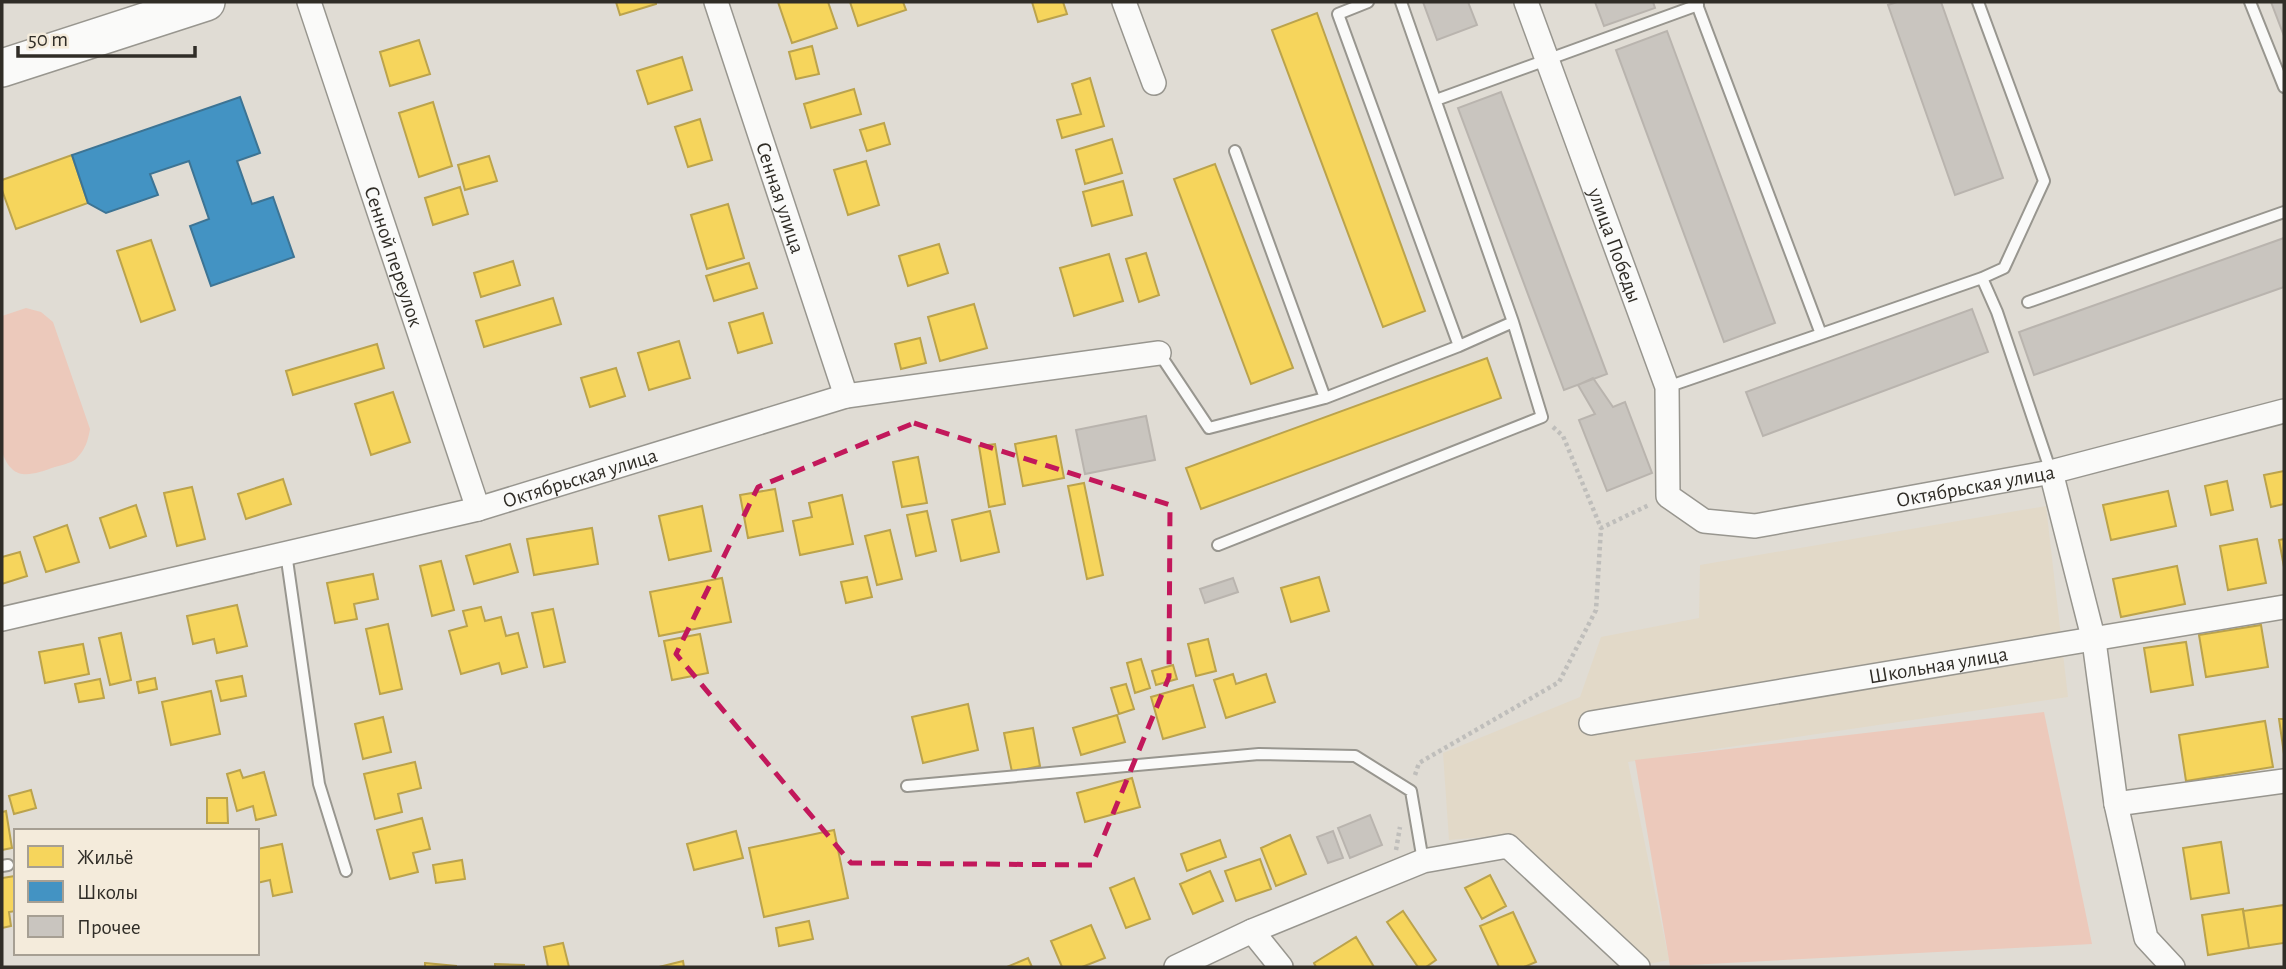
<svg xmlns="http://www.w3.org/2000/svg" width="2286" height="969" font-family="'Alegreya Sans',sans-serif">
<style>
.built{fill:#e2d9c8}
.green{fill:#ecc9bb}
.homes{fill:#f6d55c;stroke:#bba34c;stroke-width:2}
.schools{fill:#4393c3;stroke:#3d7494;stroke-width:2}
.building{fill:#c9c5bf;stroke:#b9b4ae;stroke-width:2}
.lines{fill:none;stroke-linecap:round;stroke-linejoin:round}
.service-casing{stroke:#98968f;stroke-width:14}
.minor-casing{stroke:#98968f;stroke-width:26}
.trunk-casing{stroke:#98968f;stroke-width:40}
.path{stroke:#bfbebb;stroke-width:4.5;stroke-dasharray:3.5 3.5;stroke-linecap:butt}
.service{stroke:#fafaf9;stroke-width:10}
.minor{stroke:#fafaf9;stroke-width:23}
.trunk{stroke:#fafaf9;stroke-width:37}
.marked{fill:none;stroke:#c2185b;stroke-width:5;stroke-dasharray:14 9;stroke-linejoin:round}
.labels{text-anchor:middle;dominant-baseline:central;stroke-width:7;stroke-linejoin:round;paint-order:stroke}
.street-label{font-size:21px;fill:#302d27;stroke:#f4ebdb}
</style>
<rect width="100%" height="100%" fill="#e0dcd4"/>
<path class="built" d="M2046,506L2068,697L1628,762L1669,960L1648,964L1509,835L1449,840L1443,753L1580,697L1601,637L1699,618L1700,565Z"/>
<path class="green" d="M26,308L41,312L53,322L90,429C88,441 85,450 76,459C71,463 62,465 55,467C31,475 13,483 2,452V316Z
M2044,712L2092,944L1670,966L1635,760Z"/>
<path class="homes" d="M616,2H656V4L620,15Z
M778,2H828L837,28L792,43Z
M850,2H903L906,10L858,26Z
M1032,2H1063L1067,14L1038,22Z
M1317,13L1425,311L1383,327L1272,30Z
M419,40L430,74L390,86L380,52Z
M812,46L819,74L796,79L789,52Z
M682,57L692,90L648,104L637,71Z
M1090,78L1104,126L1062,138L1057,120L1081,114L1072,84Z
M854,89L861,114L811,128L804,104Z
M433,102L452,166L419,177L399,113Z
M700,119L712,160L688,167L675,127Z
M884,123L890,144L867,151L860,130Z
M1112,139L1122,173L1085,184L1076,150Z
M72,155L88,203L16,229L2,190V180Z
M489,156L497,181L465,190L458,165Z
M866,161L879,205L848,215L834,170Z
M1215,164L1293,368L1251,384L1174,179Z
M1123,181L1132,215L1092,226L1083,192Z
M460,187L468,214L433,225L425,198Z
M728,204L744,258L707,269L691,215Z
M151,240L175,310L141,322L117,251Z
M939,244L948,273L908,286L899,256Z
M1146,253L1159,295L1139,302L1126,259Z
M1109,254L1123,301L1074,316L1060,268Z
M513,261L520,285L481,297L474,273Z
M749,263L757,288L714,301L706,276Z
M553,298L561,324L484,347L476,321Z
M974,304L987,348L940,361L928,317Z
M763,313L772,343L738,353L729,323Z
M920,338L926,363L901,369L895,344Z
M679,341L690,378L649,390L638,353Z
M377,344L384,368L293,395L286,371Z
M1487,358L1501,398L1201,509L1186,468Z
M616,368L625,396L590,407L581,378Z
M393,392L410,442L371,455L355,404Z
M1056,436L1064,478L1023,486L1015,444Z
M995,444L1005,504L989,507L979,446Z
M918,457L927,503L902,507L893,462Z
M2284,471V504L2271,507L2264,475Z
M283,479L291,504L246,519L238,494Z
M2227,481L2233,510L2211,515L2205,486Z
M1084,483L1103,575L1087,579L1068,486Z
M192,487L205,539L177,546L164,493Z
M775,489L783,531L748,538L740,495Z
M2168,491L2176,526L2111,540L2103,505Z
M842,495L853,544L800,555L793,521L812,517L809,503Z
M136,505L146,536L110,548L100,518Z
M702,506L711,551L669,560L659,516Z
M927,511L936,551L916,556L907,515Z
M990,511L999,552L961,561L952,520Z
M67,525L79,562L46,572L34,537Z
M592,528L598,564L534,575L527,539Z
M890,530L902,579L877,585L865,536Z
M2257,539L2266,583L2228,590L2220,546Z
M2284,539V567L2279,540Z
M510,544L518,572L474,584L466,556Z
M20,552L27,576L2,584V557Z
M441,561L454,610L432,616L420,566Z
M2177,566L2185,604L2121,617L2113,579Z
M373,574L378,599L354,604L357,619L335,623L327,583Z
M867,577L872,597L846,603L841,582Z
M1319,577L1329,611L1291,622L1281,588Z
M722,578L731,622L659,636L650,592Z
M237,605L247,646L217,653L214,639L193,644L187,616Z
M481,607L485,621L501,617L506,636L518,633L527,667L502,674L499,663L461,674L449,631L467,626L463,611Z
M553,609L565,662L544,667L532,613Z
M388,624L402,689L380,694L366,629Z
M2261,625L2268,667L2206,677L2199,635Z
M121,633L131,680L110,685L99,638Z
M700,634L708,673L672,680L664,641Z
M1208,639L1216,671L1196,676L1188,644Z
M2186,642L2193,685L2151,692L2144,648Z
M83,644L89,674L45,683L39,652Z
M1141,659L1150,688L1135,693L1127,663Z
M1173,665L1177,679L1156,685L1152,671Z
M1233,674L1236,684L1266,674L1275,702L1226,718L1214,680Z
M242,676L246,696L221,701L216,681Z
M155,678L157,689L139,693L137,682Z
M100,679L104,698L79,702L75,684Z
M1126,684L1134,709L1119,714L1111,688Z
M1193,685L1205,727L1163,739L1151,697Z
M211,691L220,734L171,745L162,702Z
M968,704L978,750L923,763L912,717Z
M1117,715L1125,742L1081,755L1073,728Z
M383,717L391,752L363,759L355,724Z
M2279,719H2284V754Z
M2265,721L2273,767L2186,781L2179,735Z
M1033,728L1040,766L1012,772L1004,733Z
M415,762L421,788L398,794L402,812L375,819L364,774Z
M240,770L243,778L264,772L276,815L256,820L253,806L237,811L227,774Z
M1132,778L1140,807L1085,822L1077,793Z
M31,790L36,808L14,814L9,796Z
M207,798H227L228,823H207Z
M6,811L12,848L2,850V812Z
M422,818L430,849L413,853L418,872L390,879L377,830Z
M834,830L848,898L764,917L749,848Z
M736,831L743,858L694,870L687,844Z
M1290,835L1306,874L1276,886L1261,848Z
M1220,840L1226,857L1187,871L1181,854Z
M2221,842L2229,893L2191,899L2183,848Z
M282,844L292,892L273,896L270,880L257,883V849Z
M1260,859L1271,889L1236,901L1225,871Z
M462,860L465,879L436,883L433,865Z
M1210,871L1223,901L1193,914L1180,884Z
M1490,875L1506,906L1482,919L1465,888Z
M15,876L16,911L9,912L11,926L2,928V878Z
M1134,878L1150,919L1126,928L1110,888Z
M2284,905V943L2249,948L2243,911Z
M2243,909L2249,948L2208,955L2202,915Z
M1403,911L1436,960L1426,967H1418L1387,922Z
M1513,912L1536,962L1524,967H1499L1480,926Z
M809,921L813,939L779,946L776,928Z
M1091,925L1105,958L1082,967H1062L1051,941Z
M1356,937L1374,967H1316L1314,963Z
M563,943L569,967H548L544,947Z
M1028,958L1032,967H1007Z
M683,961L684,967H659Z
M425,963L456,966V967H425Z
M495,964L524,965V967H495Z"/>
<path class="schools" d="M240,97L260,153L237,161L252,204L273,197L294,257L211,286L190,226L209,219L189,161L150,174L158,195L106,213L88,203L72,155Z"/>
<path class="building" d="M1423,2H1468L1477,25L1437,40Z
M1595,2H1653L1655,8L1604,26Z
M1897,2H1941L2003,178L1955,195L1888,5Z
M2271,2H2284V36Z
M1667,31L1775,323L1724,342L1616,50Z
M1501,92L1607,374L1564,390L1458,108Z
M2284,238V287L2034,375L2019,332Z
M1972,309L1988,352L1763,436L1746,392Z
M1593,378L1613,407L1625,402L1652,473L1607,491L1579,420L1595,414L1578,385Z
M1146,416L1155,460L1085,474L1076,430Z
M1233,578L1238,592L1205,603L1200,589Z
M1370,815L1382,845L1350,858L1338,828Z
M1333,831L1343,858L1328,863L1317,837Z"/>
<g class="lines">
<defs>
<path id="service" d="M1696,2L1821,334L1982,278L2004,268L2044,181L1978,2
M2250,2L2284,87
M1436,100L1698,5
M1235,151L1325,398
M1982,278L1997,312L2051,472
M2028,302L2284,212
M1459,346L1513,322
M1159,353L1209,428L1325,398L1459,346L1338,14L1368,2
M1667,387L1821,334
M1218,545L1542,417L1513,322L1401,2
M286,553L319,784L346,871
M907,786L1259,754L1355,756L1411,791L1423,861
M2,866L8,865"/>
<g id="minor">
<path id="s1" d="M309,2L478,509"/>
<path id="s2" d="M716,2L846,396"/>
<path d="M1124,2L1154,83"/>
<path id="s3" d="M1526,2L1667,387L1668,496L1704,521L1755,526L2051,472L2284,411"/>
<path d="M2051,472L2094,641L2116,804L2146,938L2173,967"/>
<path id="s4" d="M2,619L478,509L846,396L1159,353"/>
<path id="s5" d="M1591,723L2284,607"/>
<path d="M2116,804L2284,781"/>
<path d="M1252,931L1281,967"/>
<path d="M1176,967L1252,931L1423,861L1508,846L1638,967"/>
</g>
<path id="trunk" d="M2,68L206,2"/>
</defs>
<use href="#service" class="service-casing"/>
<use href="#minor" class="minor-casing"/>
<use href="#trunk" class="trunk-casing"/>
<path class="path" d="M1553,427L1563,436L1601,528L1649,505
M1415,775L1419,763L1559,682L1596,610L1601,528
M1396,850L1400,827"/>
<use href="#service" class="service"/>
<use href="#minor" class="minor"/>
<use href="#trunk" class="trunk"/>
</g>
<path class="marked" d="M914,423L1170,505L1169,677L1092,865L851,863L676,654L758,487Z"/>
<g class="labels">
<g class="street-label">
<text stroke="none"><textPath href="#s2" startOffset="206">Сенная улица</textPath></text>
<text stroke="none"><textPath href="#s3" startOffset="259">улица Победы</textPath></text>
<text stroke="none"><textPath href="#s1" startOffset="268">Сенной переулок</textPath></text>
<text stroke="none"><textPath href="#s4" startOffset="595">Октябрьская улица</textPath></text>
<text stroke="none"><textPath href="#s3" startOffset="838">Октябрьская улица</textPath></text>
<text stroke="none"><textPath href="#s5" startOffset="352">Школьная улица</textPath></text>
</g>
</g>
<rect width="2286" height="969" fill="none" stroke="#302d27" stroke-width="7"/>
<rect x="14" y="829" width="245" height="126" fill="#f4ebdb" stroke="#a69f93" stroke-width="2"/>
<rect x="28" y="846" width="35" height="21" fill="#f6d55c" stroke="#a69f93" stroke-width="2"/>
<text x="77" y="864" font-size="21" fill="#302d27">Жильё</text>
<rect x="28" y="881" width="35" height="21" fill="#4393c3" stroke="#a69f93" stroke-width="2"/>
<text x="77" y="899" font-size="21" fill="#302d27">Школы</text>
<rect x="28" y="916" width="35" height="21" fill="#c9c5bf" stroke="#a69f93" stroke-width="2"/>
<text x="77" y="934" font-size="21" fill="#302d27">Прочее</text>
<path d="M18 46v10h177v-10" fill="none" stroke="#302d27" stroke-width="3.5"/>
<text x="28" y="46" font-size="21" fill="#302d27" stroke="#f4ebdb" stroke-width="5" paint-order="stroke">50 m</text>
</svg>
